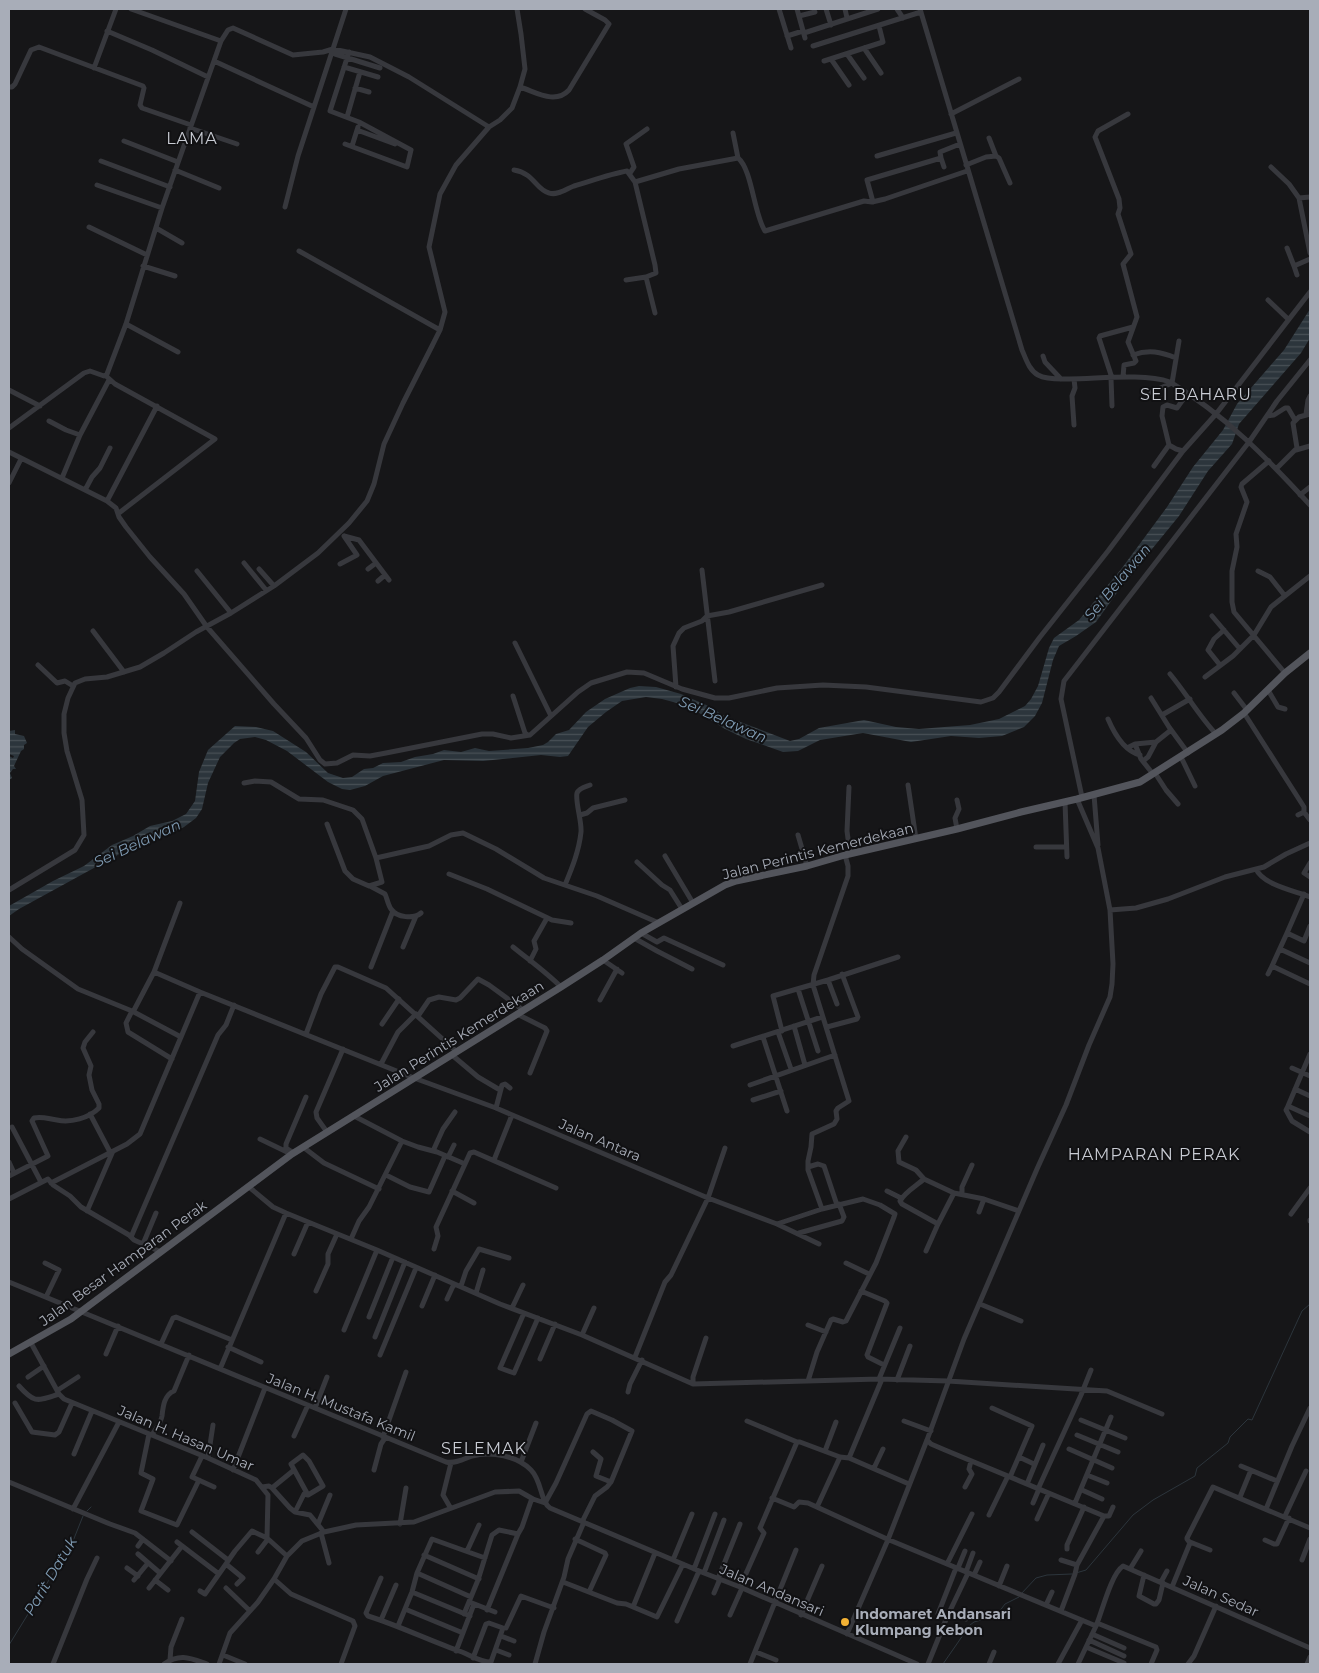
<svg xmlns="http://www.w3.org/2000/svg" width="1319" height="1673" font-family="Montserrat,sans-serif">
<style>
.water{fill:url(#water-rules)}
.lines{fill:none;stroke-linecap:round;stroke-linejoin:round}
.stream{stroke:#2c353c;stroke-width:1}
.minor{stroke:#37383d;stroke-width:5}
.major{stroke:#53555c;stroke-width:7}
.poi-dot{fill:#f2b134;stroke:#111113;stroke-width:2}
.labels{text-anchor:middle;dominant-baseline:central;stroke-width:4;stroke-linejoin:round;paint-order:stroke}
.street-label{font-size:14px;fill:#a8adb8;stroke:#111113}
.poi-label{font-size:14px;font-weight:bold;fill:#a8adb8;stroke:#111113;text-anchor:start}
.water-label{font-size:15px;font-style:italic;fill:#7f9bb3;stroke:#111113}
.quarter-label{font-size:16px;letter-spacing:1px;fill:#c9ccd4;stroke:#111113}
</style>
<defs>
<pattern id="water-rules" width="6" height="5" patternUnits="userSpaceOnUse" patternTransform="scale(1.25)"><rect width="6" height="5" fill="#2c353c"/><path d="M0 2.5h6" fill="none" stroke="#485056"/></pattern>
</defs>
<rect width="100%" height="100%" fill="#161618"/>
<path class="water" d="M1310,309V338L1301,353L1239,424L1232,444L1208,471L1179,516L1121,587L1096,622L1076,636L1059,646L1053,660L1042,703L1035,716L1024,727L1002,736L979,738L951,736L911,742L863,733L820,740L798,751L783,752L746,739L725,729L688,706L662,699L646,697L622,701L606,712L588,727L568,756L560,757L541,755L483,761L444,760L383,776L365,786L350,790L342,789L328,782L287,751L266,740L255,737L240,739L234,743L220,757L208,783L202,809L196,818L184,827L173,832L154,838L125,851L19,909L9,916V906L53,881L84,866L112,845L133,836L150,826L172,821L186,814L195,801L199,772L208,750L235,726L256,727L273,731L306,752L328,773L343,778L352,777L364,769L373,768L383,763L401,762L415,757L433,754L444,750L461,752L475,748L489,751L528,748L543,745L548,742L556,734L569,730L586,712L605,699L630,688L639,686L656,687L681,694L713,708L722,715L790,741L799,739L819,728L864,720L896,727L919,729L970,725L999,719L1025,706L1031,699L1038,686L1049,648L1054,638L1079,620L1122,568L1167,507L1193,467L1223,430L1237,404L1284,350Z
M9,727V731L15,730V734L24,736L27,743L24,745V749L21,751L14,766L16,769H13L10,773L12,778L9,780V756L13,758L14,756L9,754Z"/>
<g class="lines">
<path class="stream" d="M87,1511L91,1507
M1076,1573L1086,1570L1133,1515L1153,1500L1195,1476L1197,1468L1228,1443L1230,1437L1248,1419L1252,1420L1302,1311L1310,1304
M1021,1594L1036,1578L1047,1575L1072,1574
M9,1645L73,1541L83,1516
M943,1664L970,1625L974,1622L996,1616L1005,1604L1019,1597"/>
<path class="minor" d="M131,9L221,41
M779,9L791,48
M797,9L805,38
M826,9L831,25
M845,9L847,18
M897,9L903,18
M920,9L1022,350C1026,359 1029,370 1038,375C1047,380 1060,379 1069,379C1098,379 1143,373 1170,382C1225,415 1267,458 1310,505
M799,16L815,12
M107,31L152,50L208,77
M804,33L878,9
M787,36L803,31
M813,46L921,12
M864,48L881,73
M349,52L330,111L359,122L411,150
M335,54L380,68
M847,54L864,78
M831,59L849,85
M214,61L314,107L346,9
M824,61L883,42L879,26
M344,67L378,77
M94,68L116,9
M9,87H12L15,84L31,50L39,47L143,86L144,88L140,105L142,108L191,125
M520,87C536,92 555,105 569,90L609,24L605,20L585,9
M355,88L369,92
M951,114L1019,79
M347,117L360,72
M190,128L237,144
M357,130L395,144
M733,133L738,158
M989,138L996,156
M124,141L178,162
M345,144L407,167L411,150
M352,146L358,127
M877,156L956,133
M941,158L944,167
M101,161L170,187
M966,165L986,157L996,156L999,158L1010,183
M1271,167L1289,184L1299,198L1310,253
M175,170L219,188
M514,170C534,173 536,190 549,193C557,196 566,189 574,186C591,181 610,174 627,171L635,182L655,265L656,273L646,277L655,313
M630,173L634,167L626,144L647,129
M635,182L679,169L738,158C752,169 754,215 765,231L864,201L872,202L885,199L967,171
M97,185L162,208
M1299,198L1310,197
M873,202L867,180L941,158L940,152L960,144
M285,207L298,156L314,107
M89,227L147,255
M156,228L182,243
M1287,248L1294,266L1310,259
M299,251L440,330
M143,266L175,276
M1294,266L1297,275
M626,280L646,277
M1268,300L1288,319
M126,324L178,352
M1133,355C1149,349 1161,352 1176,358
M1043,356L1045,362L1061,379
M106,376L115,384L215,439L119,513
M1123,377L1124,365L1134,363L1136,361L1128,342L1137,317L1123,264L1131,254L1118,214L1120,208L1119,199L1095,137L1098,131L1128,114
M1111,378L1112,406
M1112,378L1099,338L1100,336L1133,327
M1074,379L1075,388L1072,396L1074,425
M9,390L40,406
M1149,393L1172,383L1179,341
M1306,414L1308,400L1310,396
M1267,416L1274,415L1285,408H1288L1295,420
M49,421L66,430L80,435
M9,428L84,373L90,371L104,376L107,374L126,324L162,208L221,41L228,30L233,28L293,55L323,52L333,49L370,57L409,77L489,127L500,120L512,108L520,87L525,69L521,34L517,9
M1296,450L1310,446
M1183,451L1176,449L1169,445L1162,416L1163,407L1167,405L1177,408L1187,394
M9,452L107,501L116,508L119,517L126,527L150,557L184,594L207,627L274,704L306,738L320,760L325,764L337,763L353,755L370,756L386,753L482,734H493L511,738L530,735L578,692L591,683L627,672L644,673L682,689L715,698H729L777,688L823,685L866,687L981,702L993,698L999,692L1040,637L1108,551L1183,451L1216,414L1310,292
M1269,461L1242,484L1241,487L1247,502L1236,534L1237,547L1232,571V602L1234,612L1285,673
M1154,466L1169,445
M1277,468L1297,448L1293,423L1299,417L1310,414
M62,478L80,435L109,380
M9,483L21,459
M85,490L92,477L100,468L110,448
M1300,495L1310,487
M107,501L157,406
M344,536L359,540L389,580
M244,563L266,590
M340,564L357,555L344,536
M259,569L274,586
M368,569L376,563
M702,570L715,681
M197,571L231,613
M1258,571L1270,577L1285,596
M378,581L385,575
M1212,616L1240,649
M93,631L124,672
M515,643L551,716
M38,665L57,683L65,681L73,686
M1220,665L1208,650L1214,639L1224,630
M1170,674C1186,693 1199,716 1216,734
M1205,677L1233,656L1254,635L1271,607L1310,576
M676,687L673,646L679,633L684,628L702,621L707,616L729,612L822,585
M1268,690L1278,707L1285,709
M1234,693L1247,710
M513,696L525,733L528,735
M1151,698L1169,727L1188,753
M1244,713L1304,807V812L1298,815
M1162,715L1190,699
M1108,719C1114,733 1124,751 1140,755
M1135,744L1156,742
M1127,748L1135,744L1141,759L1153,774
M1181,757L1195,786
M1143,761L1148,757L1156,742L1171,730
M1155,773L1166,790L1178,804
M244,783L255,781L271,782L299,799L323,800L353,810L362,819L376,858L429,846L451,835L463,833L496,849L544,878L597,896L659,923
M908,785L916,839
M849,787L847,831L850,854
M1094,795L1098,845
M1082,797L1061,699L1064,681L1249,442L1277,401L1310,360
M957,800L959,809L955,818L957,829
M1065,802L1067,857
M1304,812L1310,820
M580,815L587,813L593,808L625,800
M327,824L345,871L353,879L369,886L382,882L376,858
M798,835L807,866
M1036,847H1066
M665,856L693,903
M637,862L662,885L670,890L682,909
M1310,863L1304,873L1310,877
M1256,869C1263,885 1295,891 1310,897
M449,874L487,889L552,920L571,923
M565,885C572,868 579,851 581,832C582,822 575,801 577,793C579,788 585,787 590,785
M370,886L385,894C387,898 388,905 391,909C397,918 414,919 421,913
M9,890L75,850L84,835L82,800L67,751L64,733V714L68,698L75,683L85,679L107,677L140,667L164,653L196,632L231,613L274,586L318,553L349,523L367,501L374,484L384,444L403,403L432,346L440,330L445,312L429,247L440,194L456,165L489,127
M1110,910L1136,908L1168,899L1225,877L1264,867L1286,854L1310,843
M1310,926L1304,941L1287,933L1272,966L1310,984
M641,933L657,942L664,938L723,965
M1287,933L1304,894
M9,937L22,949L78,989L132,1011L181,1037
M634,938L657,951L692,969
M403,947L416,916
M513,947C529,960 546,972 561,987
M1280,949L1310,963
M603,960L622,973
M530,961L536,949L534,941L547,918
M371,967L393,911
M154,972L200,992L414,1078L496,1108L708,1198L777,1224L819,1244
M1268,974L1272,966
M828,980L837,1004
M798,989L818,1051
M600,1000L617,969
M132,1011L126,1023L128,1032L172,1059
M133,1012L154,972L180,903
M517,1014L545,1028L547,1031L530,1073
M418,1016L429,1000L439,997L456,1000L460,998L478,979L489,985L523,1010
M382,1024L399,999
M794,1026L805,1065
M827,1027L857,1019L858,1017L842,974
M782,1031L773,996L828,980L898,957
M778,1032L791,1069
M306,1034L321,994L335,967H338L386,988L457,1052
M763,1037L787,1111
M733,1046L822,1017
M1310,1054L1288,1106L1310,1116
M452,1055L478,1077L500,1090
M381,1064L398,1032L416,1014
M1292,1068L1310,1076
M750,1085L835,1055
M1295,1089L1310,1096
M753,1100L781,1091
M1288,1106L1286,1110L1292,1121L1310,1132
M496,1108L502,1085L505,1084L510,1088
M90,1114L110,1152
M354,1116L402,1141L418,1147L437,1152L465,1164L470,1153L474,1152L556,1188
M12,1127L41,1182
M327,1132L317,1118L316,1112L343,1049
M906,1137L898,1151L899,1162L916,1170L924,1179L954,1193L984,1199L1019,1211
M260,1139L289,1153
M303,1147L324,1163L379,1189
M433,1151L443,1129L455,1112
M294,1153L286,1148V1144L306,1097
M448,1157L454,1145
M494,1160L512,1115
M9,1162L14,1173
M808,1167L818,1164L824,1166L837,1205
M386,1175L410,1187L429,1192L445,1156
M9,1176L48,1156L32,1121L34,1118C42,1116 49,1119 57,1120C71,1123 89,1118 99,1108V1104L92,1090L89,1075L91,1066L83,1048L85,1042L93,1032
M924,1179C916,1186 905,1192 900,1201L902,1204L938,1224L926,1251
M51,1183L127,1144L140,1134L200,992
M249,1187L273,1207L286,1213L377,1250L500,1304L582,1335L693,1384L879,1379L948,1381L1107,1391L1162,1414
M452,1191L474,1203
M887,1191L901,1198
M962,1194V1187L972,1165
M9,1199L48,1179L53,1185L70,1196L81,1207L129,1235L134,1240L161,1252
M87,1211L113,1151
M979,1212L984,1199
M1291,1214L1310,1188
M1310,1221V1220
M777,1224L822,1209
M938,1224L954,1193
M799,1233L842,1221L844,1217L839,1204
M131,1237L218,1035L226,1025L234,1005
M351,1239L359,1221L369,1207L402,1141
M143,1244L156,1213
M434,1249L438,1236L436,1227L465,1164
M294,1254L308,1222
M45,1263L59,1270L46,1297
M846,1263L869,1274
M9,1282L446,1462C455,1464 464,1459 472,1456C492,1451 517,1456 531,1470C542,1481 540,1501 550,1508L704,1573L740,1587L917,1664
M461,1286L466,1271L479,1249L509,1258
M316,1291L328,1264V1254L337,1234
M861,1291L885,1301L887,1303L867,1355L868,1357L884,1365
M476,1293L483,1270
M447,1299L454,1284
M980,1304L1021,1321
M422,1306L435,1275
M512,1308L523,1285
M524,1313L500,1368L514,1373L538,1318
M369,1317L393,1257
M808,1325L826,1332
M344,1330L377,1250
M582,1335L594,1308
M375,1337L405,1262
M31,1343L59,1394L64,1399L208,1458L256,1480L268,1495L267,1538L287,1556L302,1541L324,1532L356,1525L414,1522L495,1492L519,1491L533,1499
M161,1344L173,1318L176,1317L232,1340
M228,1347L261,1362
M106,1354L118,1326
M380,1355L416,1268
M635,1357L665,1282L671,1275L708,1198L725,1148
M540,1359L555,1324
M220,1369L286,1213
M28,1377L44,1366
M879,1379L900,1328
M897,1380L910,1346
M808,1381L817,1352L831,1320L833,1319L843,1322L846,1321L876,1263L894,1217L895,1214L880,1205L863,1199L822,1209L808,1170V1161L811,1147L812,1134L834,1124L837,1119L836,1111L838,1108L849,1101L813,985L814,975L848,876V866L845,855
M693,1384V1377L706,1338
M19,1386C35,1404 37,1401 59,1394
M58,1390L78,1377
M628,1392L630,1384L642,1360
M15,1403L32,1432L55,1435L59,1432L72,1403
M315,1408L327,1377
M992,1408L1032,1426L1010,1477
M1081,1420L1125,1438
M747,1421L797,1442
M904,1421L931,1431
M149,1434L141,1473L153,1479L141,1511L177,1525L199,1480
M152,1435C155,1430 161,1423 162,1416C163,1407 164,1395 174,1391L189,1355
M1077,1435L1118,1452
M294,1436L308,1405
M383,1437L406,1372
M927,1440L931,1444L945,1450L1104,1516
M1069,1449L1112,1468
M825,1451L836,1422
M593,1452L601,1459L596,1476L611,1482
M74,1454L92,1411
M202,1456L192,1477L214,1487
M1019,1457L1034,1464
M208,1458L213,1425
M849,1458L882,1379
M521,1462L536,1423
M1241,1466L1277,1481
M874,1468L883,1449
M233,1470L265,1388
M374,1470L381,1444L385,1438
M1087,1475L1107,1483
M9,1482L110,1524L135,1533L171,1561
M1027,1484L1043,1445
M262,1487L269,1486L272,1488L290,1508L295,1512L310,1515L324,1532
M965,1487L972,1474L969,1469L971,1461
M272,1488L294,1470
M1038,1489L1081,1395L1091,1370
M1082,1490L1102,1499
M1240,1497L1251,1470
M772,1498L794,1507L799,1502L808,1503L887,1539L1096,1626C1102,1612 1111,1574 1123,1566L1310,1648
M1033,1503L1039,1489
M1075,1503L1111,1417
M450,1507L443,1495L451,1463
M817,1507L840,1457
M73,1509L119,1422
M1266,1509L1292,1446L1310,1408
M295,1512L304,1494L308,1495L323,1486L309,1461L303,1455L291,1464L308,1495
M989,1515L1008,1476
M1285,1516L1306,1471
M1037,1519L1049,1493
M318,1524L330,1495
M400,1524L406,1488
M192,1532L228,1560
M321,1533L329,1563
M575,1539L605,1553L606,1555L589,1592
M1265,1540L1274,1544H1277L1289,1518
M177,1542L219,1574
M1190,1542L1210,1550
M138,1546L143,1539
M1067,1549V1545L1084,1507
M467,1551L479,1525
M258,1552L268,1539
M138,1554L160,1573
M424,1555L479,1579
M673,1560L692,1514
M1061,1560L1077,1565
M1302,1560L1310,1539
M226,1564L243,1578L237,1584
M947,1564L972,1514
M127,1568L138,1576
M958,1568L965,1551
M694,1569L715,1514
M1130,1569L1141,1551
M966,1572L973,1553
M417,1573L471,1597
M704,1573L724,1520
M974,1575L980,1562
M1144,1575L1139,1596L1154,1604H1156L1159,1600L1163,1583
M381,1578L366,1613L368,1616C400,1626 430,1641 462,1652C472,1656 480,1662 491,1662L492,1659L503,1628L489,1623L486,1624L473,1658
M274,1579L291,1594L353,1621L355,1626L341,1664
M718,1579L740,1524
M134,1580L148,1563
M155,1580L168,1590
M563,1582L617,1603L626,1604L657,1617L683,1564
M1161,1582L1167,1571
M999,1586L1007,1566
M740,1587L764,1533L760,1528L797,1442H800L840,1457L849,1458L909,1484
M1172,1587L1190,1543L1187,1539V1538L1213,1487L1310,1528
M149,1588L182,1546
M226,1588L250,1611
M200,1591L205,1594L235,1551L252,1531L267,1538
M412,1592L470,1616
M714,1593L720,1579
M472,1603L495,1612
M1046,1605L1052,1592
M633,1607L655,1553
M405,1609L463,1633
M487,1610L518,1534
M1061,1611L1075,1574L1077,1565L1104,1516H1109L1113,1507
M950,1612L966,1619
M464,1614L478,1580L492,1535L499,1530L518,1534L522,1527L531,1501L533,1499L545,1503L556,1483L587,1414L591,1411L612,1420L632,1431L611,1482L607,1487L595,1496L582,1522
M730,1615L742,1588
M801,1615L822,1566
M947,1617L938,1614L956,1568
M381,1620L396,1585
M677,1621L699,1571
M1097,1623L1156,1647L1157,1650L1151,1664
M398,1626L412,1592L417,1573L432,1539L485,1558
M506,1628L521,1596L554,1608
M847,1634L887,1542L927,1440L964,1339L1037,1169L1066,1105L1089,1045L1110,997L1112,984L1113,964L1110,910L1098,848L1077,799
M1092,1634L1124,1648
M501,1636L514,1641
M1089,1640L1124,1656
M1086,1647L1124,1663
M496,1650L509,1655
M456,1651L474,1604
M756,1652L776,1660
M223,1655L245,1664
M170,1660L171,1647L182,1619
M53,1664L87,1579L97,1558
M164,1664C180,1653 190,1658 207,1664
M219,1664L230,1633L258,1602L274,1579L287,1556
M535,1664L544,1632L564,1577L568,1559L584,1522
M750,1664L796,1550
M928,1664L947,1617L968,1573
M989,1664L994,1652
M1058,1664L1082,1620
M1078,1664L1096,1626
M1188,1664L1194,1656L1216,1606
M1307,1664L1310,1657"/>
<path class="major" d="M9,1354L71,1319L292,1154L561,987L603,960L641,933L725,885L736,881L807,866L845,855L957,829L1021,812L1077,799L1140,782L1222,730L1244,713L1285,673L1310,653"/>
</g>
<circle class="poi-dot" cx="845" cy="1622" r="5"/>
<g class="labels">
<g class="street-label">
<text transform="translate(818 851) rotate(-14)">Jalan Perintis Kemerdekaan</text>
<text transform="translate(459 1036) rotate(-32)">Jalan Perintis Kemerdekaan</text>
<text transform="translate(600 1140) rotate(23)">Jalan Antara</text>
<text transform="translate(123 1263) rotate(-36)">Jalan Besar Hamparan Perak</text>
<text transform="translate(341 1407) rotate(22)">Jalan H. Mustafa Kamil</text>
<text transform="translate(186 1438) rotate(23)">Jalan H. Hasan Umar</text>
<text transform="translate(772 1590) rotate(23)">Jalan Andansari</text>
<text transform="translate(1221 1596) rotate(24)">Jalan Sedar</text>
</g>
<g class="poi-label">
<text x="855" y="1614">Indomaret Andansari<tspan x="855" dy="16">Klumpang Kebon</tspan></text>
</g>
<g class="water-label">
<text transform="translate(1117 582) rotate(-50)">Sei Belawan</text>
<text transform="translate(723 719) rotate(24)">Sei Belawan</text>
<text transform="translate(137 843) rotate(-25)">Sei Belawan</text>
<text transform="translate(50 1576) rotate(-59)">Parit Datuk</text>
</g>
<g class="quarter-label">
<text x="192" y="138">LAMA</text>
<text x="1196" y="394">SEI BAHARU</text>
<text x="1154" y="1154">HAMPARAN PERAK</text>
<text x="484" y="1448">SELEMAK</text>
</g>
</g>
<rect width="1319" height="1673" fill="none" stroke="#a8adb8" stroke-width="20"/>
</svg>
